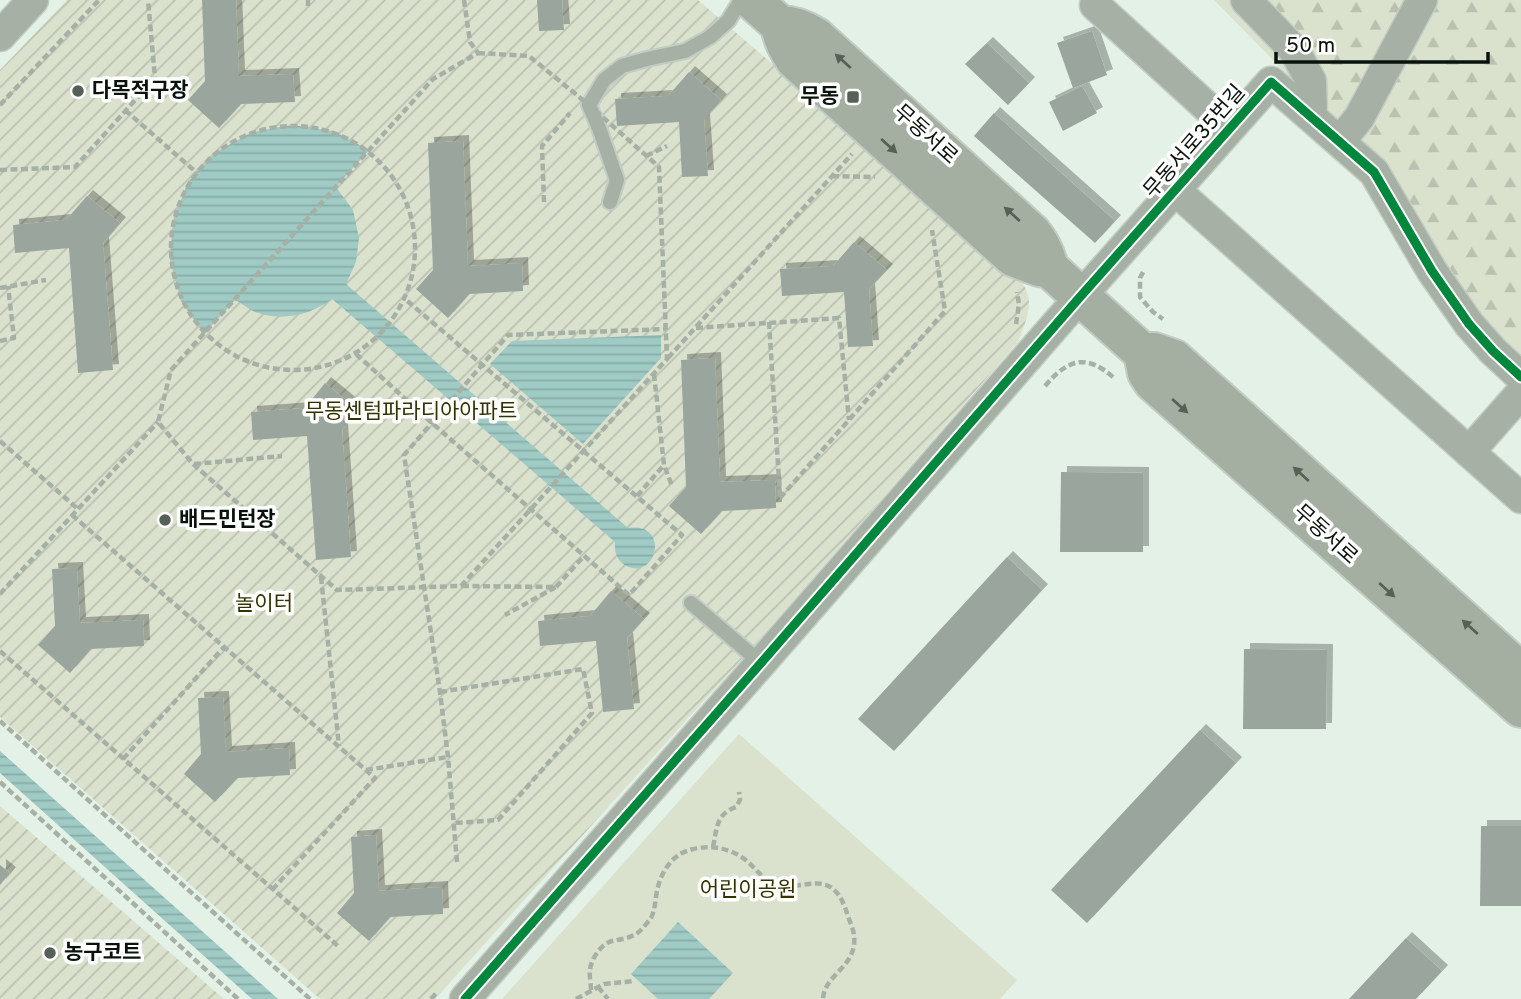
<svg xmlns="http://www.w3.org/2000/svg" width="1521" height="999" font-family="Overpass,'Noto Sans KR',sans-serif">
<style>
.forest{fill:url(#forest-firs)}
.park{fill:#dae2ce}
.garden{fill:url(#garden-furrows)}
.water{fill:url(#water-rules)}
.building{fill:#99a59d;filter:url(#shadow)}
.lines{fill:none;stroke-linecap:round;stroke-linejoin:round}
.service-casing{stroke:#c1ccc4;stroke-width:18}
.minor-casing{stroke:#c1ccc4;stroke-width:33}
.secondary-casing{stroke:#c1ccc4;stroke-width:42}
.path{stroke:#a7b0a5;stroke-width:4.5;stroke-dasharray:7 3.5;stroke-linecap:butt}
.service{stroke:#a7b0a4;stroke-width:14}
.minor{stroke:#a7b0a4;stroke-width:30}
.secondary{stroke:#a4afa1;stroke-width:38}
.cycleway-casing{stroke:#fff;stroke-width:13}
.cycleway{stroke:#00873e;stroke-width:9}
.oneway{fill:#566056}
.poi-dot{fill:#556058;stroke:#fff;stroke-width:2.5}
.labels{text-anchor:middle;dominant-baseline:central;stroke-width:7;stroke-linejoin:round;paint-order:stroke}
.poi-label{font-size:21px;font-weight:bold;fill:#09120b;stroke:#fff;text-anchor:start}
.street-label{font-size:21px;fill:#09120b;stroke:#fff}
.park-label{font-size:21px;fill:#323300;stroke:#fff}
</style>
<defs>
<pattern id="forest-firs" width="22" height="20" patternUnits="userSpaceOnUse" patternTransform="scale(1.75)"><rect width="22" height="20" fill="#dae2ce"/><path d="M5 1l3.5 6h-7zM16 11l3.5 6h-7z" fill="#bac1b0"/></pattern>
<pattern id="garden-furrows" width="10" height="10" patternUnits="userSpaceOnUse" patternTransform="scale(1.75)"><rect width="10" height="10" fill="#dae2ce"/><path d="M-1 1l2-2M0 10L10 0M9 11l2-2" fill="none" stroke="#bac1b0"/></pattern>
<pattern id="water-rules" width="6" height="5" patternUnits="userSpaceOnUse" patternTransform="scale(1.75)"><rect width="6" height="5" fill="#a0cac4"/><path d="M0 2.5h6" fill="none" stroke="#88aca7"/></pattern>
<filter id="shadow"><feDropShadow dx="6" dy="-6" stdDeviation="0" flood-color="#0004"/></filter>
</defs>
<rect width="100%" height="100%" fill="#e3f1e6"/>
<path class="forest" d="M1214,0H1521V364L1487,330L1322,110Z"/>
<path class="park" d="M739,734L1017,980L1000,999H502Z"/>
<path class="garden" d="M67,0H698L1005,264C1036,293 1033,304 1018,342L758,641L435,999H320L0,717V70Z
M0,806L224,999H0Z"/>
<path class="water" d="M292,125L333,131L369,150L336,187L353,210L359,238L356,262L346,284L628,528C670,521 658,581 626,566C617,561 614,552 615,542L332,299C311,315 281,322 255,312C248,309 242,303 235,300L204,334L181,301L170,261L173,220L188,182L216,152L252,132Z
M661,335V358L583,444L490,364L512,341Z
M0,751L278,999H252L0,773Z
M678,922L733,973L709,999H658L631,974Z"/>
<path class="building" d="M202,0H236L239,76L293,74L295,102L241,104L219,128L188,100L205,81Z
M537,0H562L564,30L539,31Z
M1092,31L1107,75L1073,88L1057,43Z
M987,43L1029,83L1008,105L965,64Z
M689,72L721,100L704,119L708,176L682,177L679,122L617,126L615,99L668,96Z
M1082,86L1097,113L1063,131L1049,102Z
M994,113L1115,221L1095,243L974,136Z
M463,141L468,266L522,263L523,291L469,294L448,318L416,289L433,270L428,143Z
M87,196L120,223L103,243L113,370L78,373L69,248L15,253L13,225L66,220Z
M854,242L887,270L869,289L873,346L848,347L844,292L782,296L780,269L833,266Z
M715,358L720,482L775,480L776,508L722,511L701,534L669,506L686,487L681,360Z
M325,383L358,410L342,430L351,557L316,560L307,436L253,440L251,412L305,408Z
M1061,472L1143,473V552H1060Z
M1007,557L1042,590L894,751L858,719Z
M77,568L80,623L143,620L144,646L91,649L70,673L38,645L55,626L52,569Z
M611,591L644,619L627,638L634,709L603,712L596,641L540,646L538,621L590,616Z
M1244,649L1327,650L1326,729H1243Z
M223,697L226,752L289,748L290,775L237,778L215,802L184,774L201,754L198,698Z
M1200,730L1236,763L1087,923L1051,890Z
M1481,826H1521V906H1480Z
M376,835L379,891L442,887L443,914L390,917L369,941L337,913L354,893L351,837Z
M0,865L10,873L0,885Z
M1406,938L1442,971L1416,999H1349Z"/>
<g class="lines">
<defs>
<path id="service" d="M610,202L617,180L599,128L589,105L604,80L622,66L647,59L685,51L710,37L728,21L741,0
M691,603L761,663"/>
<path id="minor" d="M1246,0L1294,50L1311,81L1312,117
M1095,5L1230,128
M0,36L33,0
M1340,141L1359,118L1422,0
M1175,190L1521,498
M1469,452L1521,393
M465,999L761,663L1080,297L1271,82L1374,172L1432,271L1469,324L1493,351L1521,377"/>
<path id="secondary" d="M752,0L780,25C782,39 788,49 795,60L1013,257L1039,267L1049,268L1143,353L1147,373L1153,382L1521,708
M780,25C794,25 805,30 816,37L1032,233C1041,244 1046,254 1049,268
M1143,353L1154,352L1174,359L1521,672"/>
</defs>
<use href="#service" class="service-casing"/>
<use href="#minor" class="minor-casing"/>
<use href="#secondary" class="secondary-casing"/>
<path class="path" d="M308,0V6
M464,0L470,42L478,53
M478,53L529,56L589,105L659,167L667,359L461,586L337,590L193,464L158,422L171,370L433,79Z
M0,105L99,0
M125,110L197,173
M171 248a122 122 0 1 1 244 0a122 122 0 1 1-244 0Z
M646,156L667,146
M0,170L75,167L155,78L148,0
M832,176L875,177
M544,202L542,146L570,113
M1143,272L1140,278V297L1153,312L1163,319
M0,288L46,280
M769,322L780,496
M1016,324L1019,304L1017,292
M696,328L839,318L849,420
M0,341L14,338L8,286
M356,354L432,423L629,595L682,535L405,299
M668,358L852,154
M654,374L664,465L672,486
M1045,386C1068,359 1086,353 1114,378
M0,441L78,509
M194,464L282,456
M637,496L664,465
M780,498L945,311L932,230
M72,515L375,778L272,890
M321,577L339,746
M462,586L556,587L505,615
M556,587L583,557
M0,594L158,422
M0,651L338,946
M440,692L583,669L592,713L498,820L454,823
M0,721L310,999
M123,759L224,647
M366,770L448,757
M0,782L238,999
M713,847C717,828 716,814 736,807L740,800L739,792
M457,862L448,757L440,692L404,455L508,335L666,329
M598,987L608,999
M591,990C591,984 589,975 590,969C592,958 601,944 612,941C622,939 633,938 641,930C644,927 648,922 651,918C656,908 655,897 658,887C661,874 670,859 682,853C703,843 729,846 747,861C755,868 760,876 771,882C800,897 829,862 846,910C848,918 853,927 854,935C858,967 824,974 823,999
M431,999L438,991
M576,999L604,984L634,981"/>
<use href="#service" class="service"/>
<use href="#minor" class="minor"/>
<use href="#secondary" class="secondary"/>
<defs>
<path id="cycleway" d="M465,999L761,663L1080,297L1271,82L1374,172L1432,271L1469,324L1493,351L1521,377"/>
</defs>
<use href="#cycleway" class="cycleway-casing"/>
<use href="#cycleway" class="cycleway"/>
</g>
<defs><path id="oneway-solid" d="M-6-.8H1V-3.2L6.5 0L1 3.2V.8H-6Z" transform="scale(1.75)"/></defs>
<g class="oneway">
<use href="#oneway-solid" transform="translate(843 61) rotate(-138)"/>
<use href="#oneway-solid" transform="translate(889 146) rotate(42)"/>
<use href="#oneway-solid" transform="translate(1012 214) rotate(-138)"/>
<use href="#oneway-solid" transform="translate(1180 406) rotate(42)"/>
<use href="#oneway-solid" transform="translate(1301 474) rotate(-138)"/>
<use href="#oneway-solid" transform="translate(1387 590) rotate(42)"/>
<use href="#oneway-solid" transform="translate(1470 627) rotate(-138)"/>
</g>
<g class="poi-dot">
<circle cx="78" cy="91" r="7"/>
<rect x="846" y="90" width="14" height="14" rx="3.5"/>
<circle cx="165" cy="520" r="7"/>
<circle cx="50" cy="953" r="7"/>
</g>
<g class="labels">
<g class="poi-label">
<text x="92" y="91">다목적구장</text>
<text x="839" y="97" text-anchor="end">무동</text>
<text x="179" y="520">배드민턴장</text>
<text x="64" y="953">농구코트</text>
</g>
<g class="street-label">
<text transform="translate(925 135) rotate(42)">무동서로</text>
<text transform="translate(1195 142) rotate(-49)">무동서로35번길</text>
<text transform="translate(1325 535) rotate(42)">무동서로</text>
</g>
<g class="park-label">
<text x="411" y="412">무동센텀파라디아아파트</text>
<text x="264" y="604">놀이터</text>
<text x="748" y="890">어린이공원</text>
</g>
</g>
<path d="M1276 52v10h212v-10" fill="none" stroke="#09120b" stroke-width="3.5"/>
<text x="1286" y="52" font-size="21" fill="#09120b" stroke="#ffffff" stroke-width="5" paint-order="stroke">50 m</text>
</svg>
